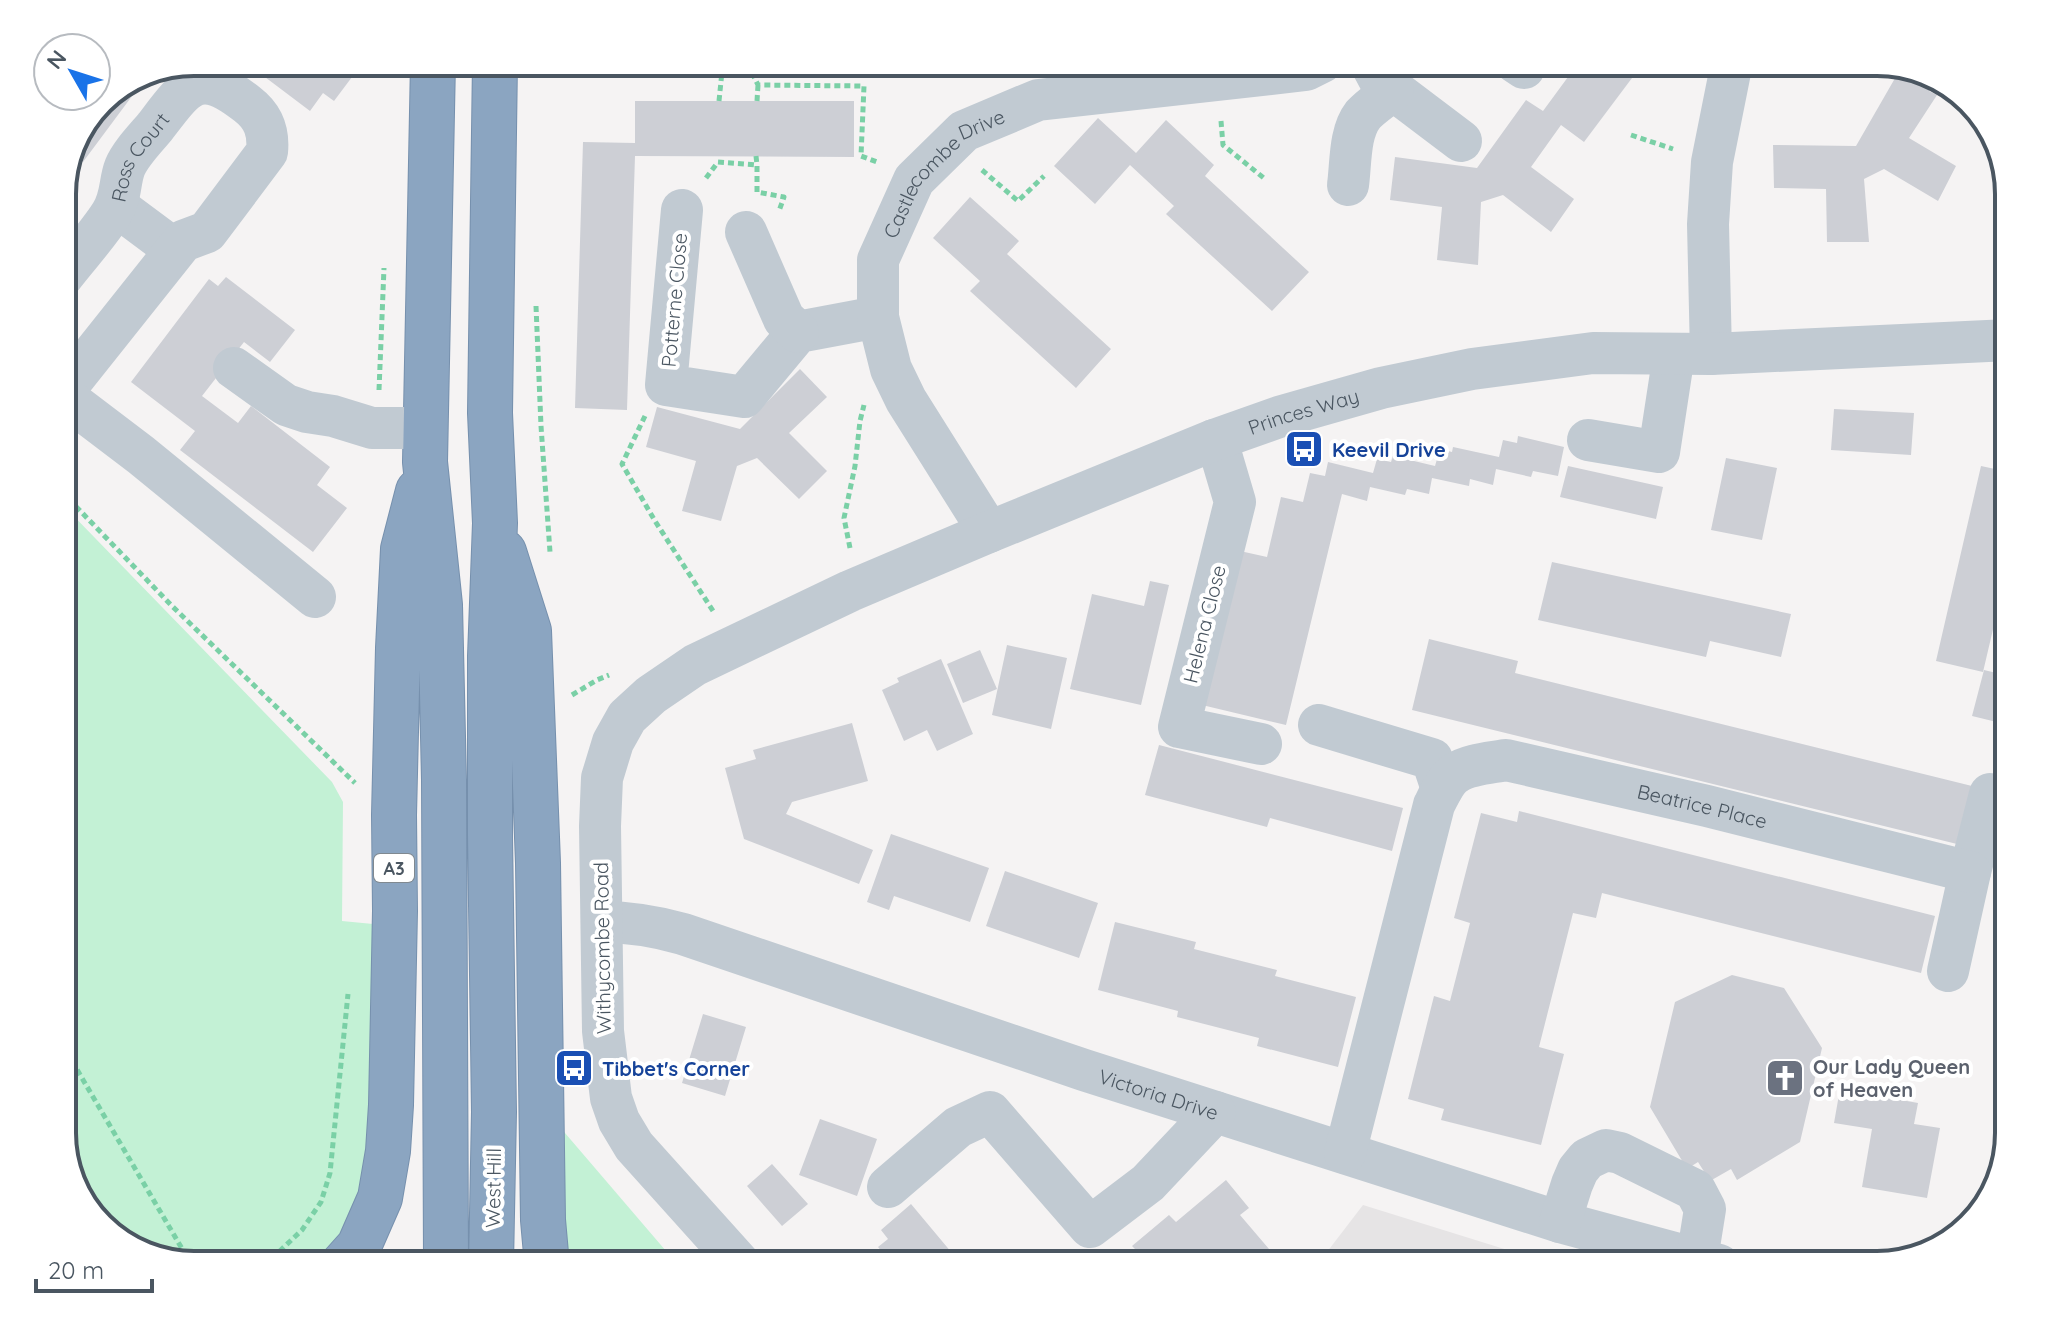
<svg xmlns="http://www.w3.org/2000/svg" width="2071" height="1327" font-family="Quicksand,sans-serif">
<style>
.education{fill:#e6e4e5}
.green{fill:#c3f1d5}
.building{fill:#cdcfd5}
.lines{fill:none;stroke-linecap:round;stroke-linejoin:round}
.highway-casing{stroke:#7690ad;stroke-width:46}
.path{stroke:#7ad0a6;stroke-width:5;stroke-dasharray:6 4;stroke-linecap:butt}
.minor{stroke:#c1cad2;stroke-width:42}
.highway{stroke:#8ba5c1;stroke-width:44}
.labels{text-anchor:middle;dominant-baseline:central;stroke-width:8;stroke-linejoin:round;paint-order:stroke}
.shield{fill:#fff;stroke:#808990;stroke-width:2}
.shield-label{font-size:18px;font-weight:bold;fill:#4a5661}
.street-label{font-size:20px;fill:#4a5661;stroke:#fff}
.transit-label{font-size:20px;font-weight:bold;fill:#164399;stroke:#fff;text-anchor:start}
.worship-label{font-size:20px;font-weight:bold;fill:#5b616d;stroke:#fff;text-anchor:start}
.rim{fill:none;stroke:#4a5661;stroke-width:4}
</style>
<rect width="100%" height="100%" fill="#f5f3f3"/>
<path class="education" d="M1363,1205L1556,1265H1317Z"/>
<path class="green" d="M62,504L332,782L343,802L342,921L373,924L376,1054L373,1166L326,1265H193L121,1243L79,1199L62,1142Z
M559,1126L678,1265H563Z"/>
<path class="building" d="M245,62H358V69L334,101L323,93L310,111Z
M1579,62H1644L1584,142L1561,125L1531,167L1574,199L1551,232L1503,195L1481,202L1478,265L1437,260L1442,207L1390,200L1395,157L1477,168L1526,100L1543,111Z
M1887,65L1936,80L1929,91L1937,95L1909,138L1956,166L1938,201L1884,169L1864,179L1869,242H1827L1826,189L1774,188L1773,145L1856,146L1898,73Z
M141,84L83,162L76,156L101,100Z
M635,101H854V157L635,156L627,410L575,408L583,142L635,143Z
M1098,118L1136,153L1166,120L1214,165L1205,176L1309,272L1272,311L1166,214L1174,206L1130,165L1095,204L1054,166Z
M66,176L77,184L62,205V185Z
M970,197L1019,241L1007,254L1111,349L1076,388L970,291L980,281L933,238Z
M226,277L295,330L270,362L244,342L202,396L238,423L251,406L330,467L317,485L347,508L313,552L180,450L195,431L131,382L209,279L218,286Z
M800,369L827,397L789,433L827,471L799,499L757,458L737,466L721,521L682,511L696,461L646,447L657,407L740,429Z
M1834,409L1914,413L1911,455L1831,450Z
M1518,436L1564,447L1558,476L1533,471L1531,477L1496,469L1493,485L1470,479L1469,486L1432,478L1429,494L1407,489L1405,495L1370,487L1367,501L1342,494L1286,725L1202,705L1240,551L1267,557L1281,497L1303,502L1310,473L1325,476L1328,462L1373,473L1377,459L1391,462L1393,456L1435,466L1440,449L1452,452L1453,447L1499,457L1503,440L1517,443Z
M1726,458L1777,468L1762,540L1711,530Z
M1568,466L1663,487L1656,519L1560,497Z
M1981,466L2009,472V561L1983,672L1936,661Z
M1552,562L1791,614L1781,657L1710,641L1706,657L1538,620Z
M1150,581L1169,585L1141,705L1070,689L1092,594L1144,606Z
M1429,639L1518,661L1515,673L1972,786L1957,844L1412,710Z
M1007,645L1067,658L1051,729L992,715Z
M980,650L997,689L963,703L947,664Z
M941,659L973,734L937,751L927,730L904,741L882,690L899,682L897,678Z
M1984,670L2009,676V725L1972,716Z
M852,723L868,781L792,802L786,814L873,850L859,884L744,839L725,768L756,759L753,750Z
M1159,745L1403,808L1392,851L1270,818L1267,827L1145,795Z
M1519,811L1935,916L1921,973L1602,893L1596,918L1573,913L1539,1047L1564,1054L1541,1145L1441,1120L1444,1109L1408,1099L1434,996L1450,1001L1470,923L1454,918L1481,813L1517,822Z
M891,834L989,868L970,922L894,896L889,910L867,902Z
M1005,871L1098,903L1079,958L986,926Z
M1115,922L1196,942L1194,949L1277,970L1275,976L1356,997L1338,1067L1257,1046L1259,1038L1177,1017L1178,1011L1098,990Z
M2008,973H2009V1007L2000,1004Z
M1732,975L1784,988L1822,1048L1800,1142L1737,1180L1731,1169L1710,1181L1698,1162L1687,1169L1650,1107L1675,1002Z
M703,1014L746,1027L725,1096L682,1083Z
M1840,1089L1918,1103L1914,1124L1940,1128L1927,1198L1862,1187L1872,1129L1834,1123Z
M820,1119L877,1139L857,1196L799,1175Z
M772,1164L808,1204L782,1226L747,1186Z
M1226,1180L1249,1208L1240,1215L1269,1249L1250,1265H1125L1139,1253L1132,1246L1169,1215L1176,1222Z
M911,1204L962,1265H893L878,1247L888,1239L881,1230Z"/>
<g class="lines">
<defs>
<path id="highway" d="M433,62L425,462L440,605L444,780L446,1257
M504,552L529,631L538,863L543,1220L547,1265
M491,1264L494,1112L490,835V656L495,523L490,413L495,62
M342,1265L359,1246L380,1198L388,1151L391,1105L395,911L394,815L398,648L403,549L418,491"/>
</defs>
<use href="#highway" class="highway-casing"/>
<path class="path" d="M737,62L736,64L753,75L758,85L864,86L861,156L877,162
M719,101L723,62L736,64
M757,101L758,85
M1221,121L1223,145L1265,179
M1631,135L1673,149
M756,156L757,165
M982,170L1018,201L1044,176
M706,178L718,162L757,165V192L784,197L779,211
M536,306L541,426L550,552
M379,390L384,268
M645,416L622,464L655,521L715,614
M62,492L172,606L355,783
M850,548L844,518L855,466L860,421L864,405
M572,695L597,680L609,675
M62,1044L191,1264
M265,1265L302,1230L321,1202L330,1173L348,994"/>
<g class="minor">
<path d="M1370,62L1379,79L1461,141"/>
<path d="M1515,62L1524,68"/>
<path d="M1348,185C1351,164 1349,133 1363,115C1371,106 1384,98 1393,90"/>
<path d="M682,210L666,385L744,397L798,332L878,317"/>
<path d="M113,212L123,211L162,240L167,249L168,259"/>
<path d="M746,232L784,319L798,332"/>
<path id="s1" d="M62,277C78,256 97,236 111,214C122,197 119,182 125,167C131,153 145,139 155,127C187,85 198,66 247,104C264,117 269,132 267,152L207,232L183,241L62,393"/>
<path d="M1711,354L1708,224L1712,162L1732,62"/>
<path d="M234,368L286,405L307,412L333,416L372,428H426"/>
<path d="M62,395L141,455L315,597"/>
<path d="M1214,440L1222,458L1235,502L1179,727L1261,744"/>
<path d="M1588,440L1659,452L1674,354"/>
<path id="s2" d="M989,532L906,400L891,369L878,317V260L914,180L964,131L1038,100L1306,70L1322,62"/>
<path d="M1319,725L1432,759L1442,789"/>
<path id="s3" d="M602,922C630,922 655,926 683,934L1084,1070L1560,1222L1719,1265"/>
<path d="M1948,971L1970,872L1990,794"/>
<path id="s4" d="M1345,1153L1434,805C1439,795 1446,779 1456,773C1469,764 1490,763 1506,760L1707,806L1970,872"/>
<path d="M888,1187L958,1127L990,1112L1090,1227L1148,1183L1215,1112"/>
<path d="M1560,1222L1572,1184L1578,1170L1587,1159L1606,1150L1620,1153L1695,1190L1705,1209L1697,1259"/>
<path id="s5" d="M741,1265L634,1146L619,1121L611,1098L603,1031L600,826L602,778L613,742L627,717L651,695L695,665L850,591L989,532L1214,440L1279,417L1381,388L1472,369L1593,353L1711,354L2009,340"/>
</g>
<use href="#highway" class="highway"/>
</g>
<defs>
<symbol id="bus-square" viewBox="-11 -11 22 22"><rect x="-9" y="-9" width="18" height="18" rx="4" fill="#1a4fb4" stroke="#fff"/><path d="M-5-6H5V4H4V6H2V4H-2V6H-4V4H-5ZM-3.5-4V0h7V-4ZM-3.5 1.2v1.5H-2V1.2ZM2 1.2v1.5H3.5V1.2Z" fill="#fff"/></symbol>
<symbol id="church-square" viewBox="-11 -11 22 22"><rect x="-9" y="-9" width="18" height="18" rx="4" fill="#6b7280" stroke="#fff"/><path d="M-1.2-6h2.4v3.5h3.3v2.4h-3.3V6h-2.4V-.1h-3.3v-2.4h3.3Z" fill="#fff"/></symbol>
</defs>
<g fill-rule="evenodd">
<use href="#bus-square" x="1282" y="427" width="44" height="44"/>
<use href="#bus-square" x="552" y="1046" width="44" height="44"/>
<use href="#church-square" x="1763" y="1056" width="44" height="44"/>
</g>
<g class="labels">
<rect class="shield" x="374" y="854" width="40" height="28" rx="6"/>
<g class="shield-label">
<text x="394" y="868">A3</text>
</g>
<g class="street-label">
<text stroke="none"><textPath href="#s1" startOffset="144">Ross Court</textPath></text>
<text stroke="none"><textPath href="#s2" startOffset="414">Castlecombe Drive</textPath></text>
<text transform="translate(674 300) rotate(-85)">Potterne Close</text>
<text stroke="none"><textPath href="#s5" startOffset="1346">Princes Way</textPath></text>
<text transform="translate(1204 624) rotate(-76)">Helena Close</text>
<text stroke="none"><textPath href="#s4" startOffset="652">Beatrice Place</textPath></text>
<text transform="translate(602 948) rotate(-91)">Withycombe Road</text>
<text stroke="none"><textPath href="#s3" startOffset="584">Victoria Drive</textPath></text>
<text transform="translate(493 1188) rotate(-89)">West Hill</text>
</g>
<g class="transit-label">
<text x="1332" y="449">Keevil Drive</text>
<text x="602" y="1068">Tibbet's Corner</text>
</g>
<g class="worship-label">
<text x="1813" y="1066">Our Lady Queen<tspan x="1813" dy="23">of Heaven</tspan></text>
</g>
</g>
<path d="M0 0H2071V1327H0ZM194 76H1877A118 118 0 0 1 1995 194V1133A118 118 0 0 1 1877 1251H194A118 118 0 0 1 76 1133V194A118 118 0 0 1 194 76Z" fill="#fff" fill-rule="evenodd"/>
<path class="rim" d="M194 76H1877A118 118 0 0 1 1995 194V1133A118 118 0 0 1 1877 1251H194A118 118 0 0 1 76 1133V194A118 118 0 0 1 194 76Z"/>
<g transform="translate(72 72) rotate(309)"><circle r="38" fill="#ffffff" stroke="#b7bbc0" stroke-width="2"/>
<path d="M0-6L14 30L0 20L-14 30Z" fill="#1a73e8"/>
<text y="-12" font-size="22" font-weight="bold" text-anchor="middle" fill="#4a5661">N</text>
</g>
<path d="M36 1279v12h116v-12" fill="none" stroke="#4a5661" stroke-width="4"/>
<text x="48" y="1279" font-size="24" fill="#4a5661" stroke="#ffffff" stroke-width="6" paint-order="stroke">20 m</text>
</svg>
